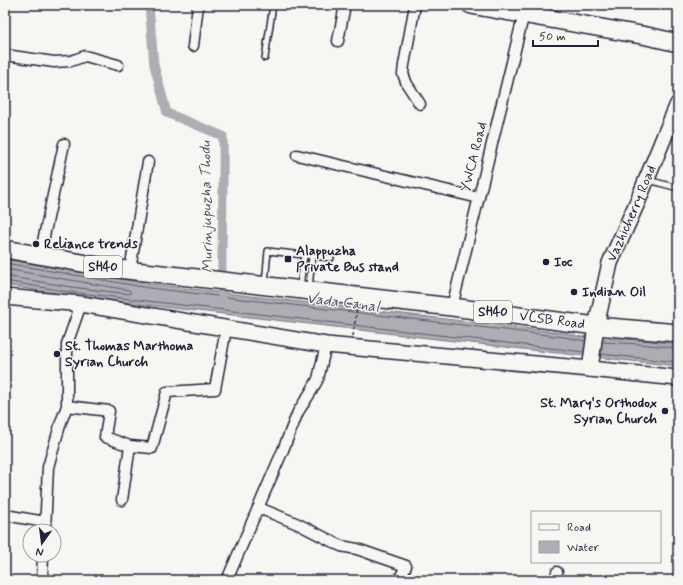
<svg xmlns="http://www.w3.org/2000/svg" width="683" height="585" font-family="Mynerve,sans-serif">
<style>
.water{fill:#adadb3;stroke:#757583}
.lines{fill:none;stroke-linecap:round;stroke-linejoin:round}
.shore{stroke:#5a5a6b;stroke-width:1}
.canal{stroke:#adadb3;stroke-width:9}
.service-casing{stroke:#22223b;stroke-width:8}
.minor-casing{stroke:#22223b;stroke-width:13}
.secondary-casing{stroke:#22223b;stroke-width:18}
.primary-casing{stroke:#22223b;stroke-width:20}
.path{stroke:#22223b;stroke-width:1.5;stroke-dasharray:3 3;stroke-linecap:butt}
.service{stroke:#f6f6f2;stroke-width:5}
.minor{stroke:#f6f6f2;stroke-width:10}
.secondary{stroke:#f6f6f2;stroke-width:15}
.primary{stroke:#f6f6f2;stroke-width:17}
.poi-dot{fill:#22223b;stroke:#f6f6f2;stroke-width:1.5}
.labels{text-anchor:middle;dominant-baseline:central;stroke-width:3;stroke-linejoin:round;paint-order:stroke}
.shield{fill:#f6f6f2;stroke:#626272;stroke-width:1}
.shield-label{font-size:13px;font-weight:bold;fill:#22223b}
.street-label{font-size:14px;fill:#22223b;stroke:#f6f6f2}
.poi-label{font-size:14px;font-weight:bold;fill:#22223b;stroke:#f6f6f2;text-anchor:start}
.water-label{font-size:15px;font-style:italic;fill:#535365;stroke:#f6f6f2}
</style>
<rect width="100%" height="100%" fill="#f6f6f2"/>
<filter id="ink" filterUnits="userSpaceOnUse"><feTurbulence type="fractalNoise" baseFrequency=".025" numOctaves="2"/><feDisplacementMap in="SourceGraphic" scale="8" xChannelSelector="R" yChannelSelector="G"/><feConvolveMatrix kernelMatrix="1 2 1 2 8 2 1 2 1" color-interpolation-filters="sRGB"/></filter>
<g filter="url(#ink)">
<path class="water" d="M5,259L149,284L564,333L582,337L639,340L678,344V366L548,352L70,296L5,285Z"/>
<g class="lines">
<path class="shore" d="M5,263L149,288L564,337L585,341
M5,269L129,290L131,292L129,294L71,287L5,276
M5,281L70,292L584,352
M602,342L639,344L678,348
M601,354L678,362"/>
<path class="canal" d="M149,5L154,65L167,113L223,136C224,191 221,247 222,302"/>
<defs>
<path id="service" d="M265,58L273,5
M648,180L678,188
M265,283L268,251L331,258
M300,288L304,255
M309,289L312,256"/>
<path id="minor" d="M415,5L404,65L403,74L407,84L420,104
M338,41L345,5
M193,46L198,5
M5,55L54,62L71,61L85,56L118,65
M297,155L479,198
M40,255L64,144
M130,270L148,162
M452,307L526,5
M67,406L109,411L105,437L130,446L122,500
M130,446L152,448L167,392L215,389L226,329
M259,508L298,524L341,546L357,549L406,566L399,580
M5,515L45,522
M45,531L48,467L61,422L67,406V344L81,304
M42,580L43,555
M227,580L283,450L298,412L312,390L318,379L326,345
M555,580L557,572"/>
<g id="secondary">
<path d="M5,297L81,304L326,345L590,369L678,378"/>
<path id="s1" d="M590,369L596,326L610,263L614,254L637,203L664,137L678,104"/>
</g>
<g id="primary">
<path d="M471,5L647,36L678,43"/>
<path id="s2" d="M5,249L109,268L452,307L596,326L678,333"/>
</g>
</defs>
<use href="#service" class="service-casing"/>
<use href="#minor" class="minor-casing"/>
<use href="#secondary" class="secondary-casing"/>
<use href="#primary" class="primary-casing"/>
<path class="path" d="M353,336L357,308"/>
<use href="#service" class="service"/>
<use href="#minor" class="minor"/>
<use href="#secondary" class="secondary"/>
<use href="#primary" class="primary"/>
</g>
</g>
<g class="poi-dot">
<circle cx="36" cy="244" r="4"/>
<rect x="284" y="255" width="8" height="8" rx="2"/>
<circle cx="546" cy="262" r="4"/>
<circle cx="574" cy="292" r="4"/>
<circle cx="57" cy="354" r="4"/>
<circle cx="665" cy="411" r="4"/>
</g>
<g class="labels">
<g class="shield">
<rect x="84" y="256" width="38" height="22" rx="3"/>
<rect x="474" y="301" width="38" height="22" rx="3"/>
</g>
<g class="shield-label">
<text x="103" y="267">SH40</text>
<text x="493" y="312">SH40</text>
</g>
<g class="street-label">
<text transform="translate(474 157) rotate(-76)">YWCA Road</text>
<text stroke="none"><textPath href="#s1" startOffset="162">Vazhicherry Road</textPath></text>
<text stroke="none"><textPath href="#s2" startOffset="552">VCSB Road</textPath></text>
</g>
<g class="poi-label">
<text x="44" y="244">Reliance trends</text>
<text x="296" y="251">Alappuzha<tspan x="296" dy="16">Private Bus stand</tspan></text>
<text x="554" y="262">Ioc</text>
<text x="582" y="292">Indian Oil</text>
<text x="65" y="346">St. Thomas Marthoma<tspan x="65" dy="16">Syrian Church</tspan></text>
<text x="657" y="403" text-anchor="end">St. Mary's Orthodox<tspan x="657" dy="16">Syrian Church</tspan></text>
</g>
<g class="water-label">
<text transform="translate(207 207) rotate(-91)">Murinjupuzha Thodu</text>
<text transform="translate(343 303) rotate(7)">Vada Canal</text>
</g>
</g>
<rect width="683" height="585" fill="none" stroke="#f6f6f2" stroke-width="20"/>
<rect x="10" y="10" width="663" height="565" fill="none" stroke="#22223b" stroke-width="1.5" filter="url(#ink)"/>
<rect x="531" y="511" width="130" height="52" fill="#f6f6f2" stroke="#a1a1a9"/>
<rect x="539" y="524" width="20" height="6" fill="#f6f6f2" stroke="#a1a1a9"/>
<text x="567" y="531" font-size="12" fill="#22223b">Road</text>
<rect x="539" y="541" width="20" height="12" fill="#adadb3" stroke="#a1a1a9"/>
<text x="567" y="551" font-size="12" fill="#22223b">Water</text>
<g transform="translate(42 543) rotate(194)"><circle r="19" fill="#f6f6f2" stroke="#a1a1a9"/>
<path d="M0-3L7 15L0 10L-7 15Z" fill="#22223b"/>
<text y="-6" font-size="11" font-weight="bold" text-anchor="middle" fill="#22223b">N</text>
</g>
<path d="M533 40v6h65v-6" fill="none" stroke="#22223b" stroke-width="2"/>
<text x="539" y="40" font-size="12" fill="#22223b" stroke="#f6f6f2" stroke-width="3" paint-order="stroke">50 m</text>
</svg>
